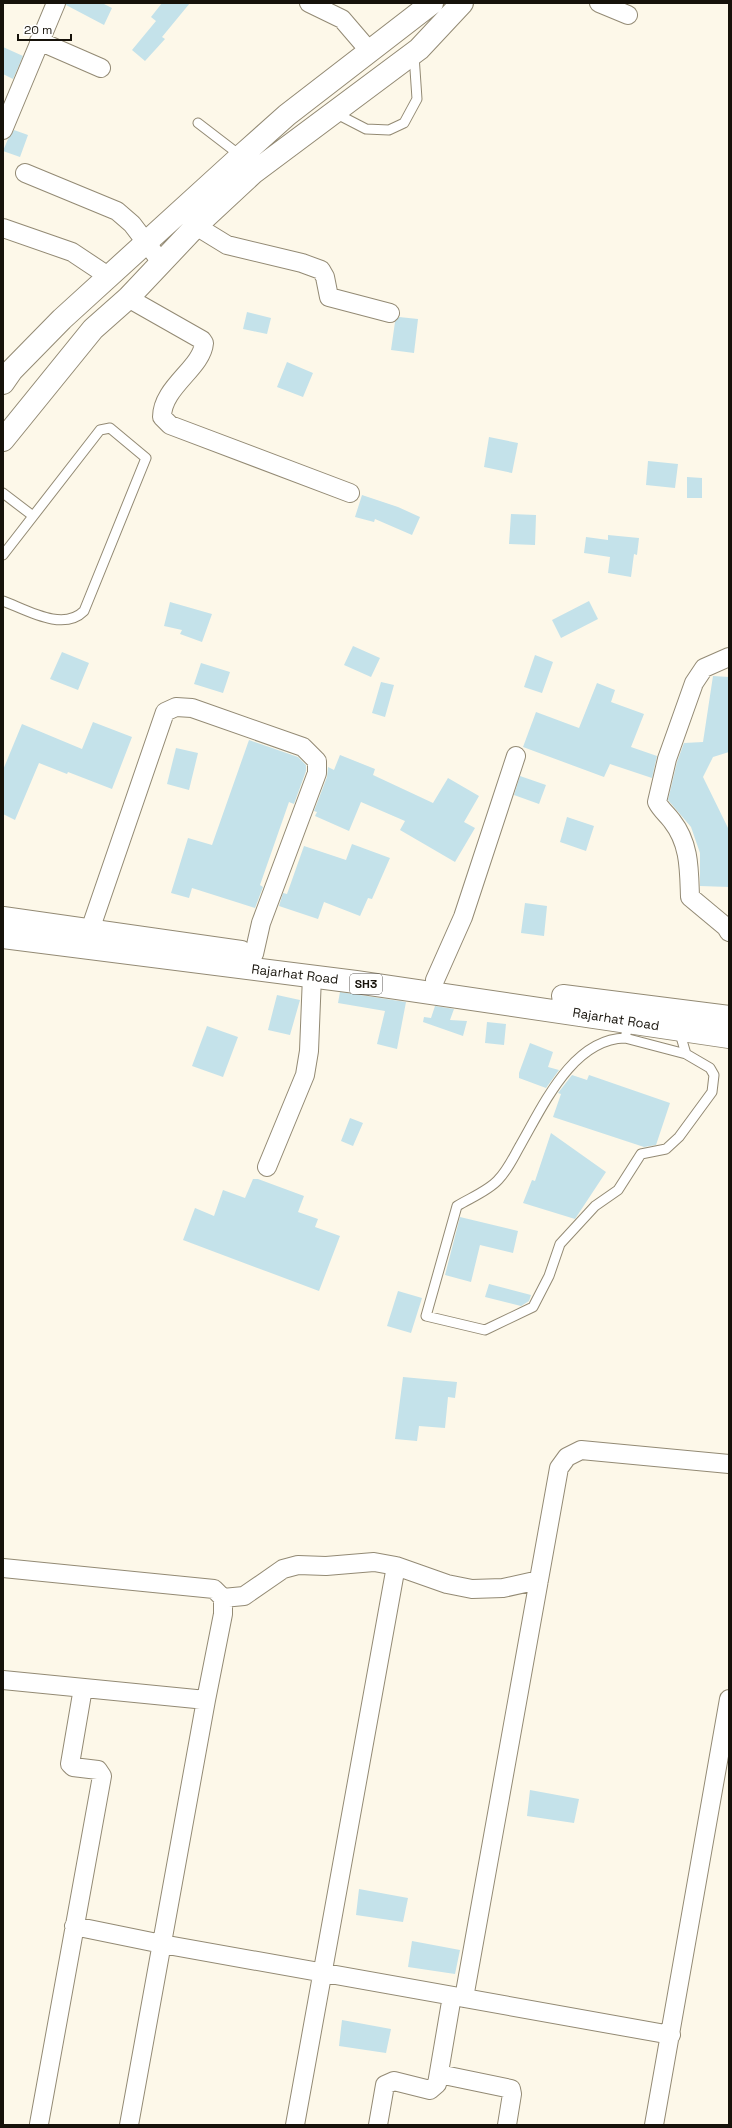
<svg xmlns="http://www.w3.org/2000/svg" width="732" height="2128" font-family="'Space Grotesk',sans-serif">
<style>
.building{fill:#c4e2ea}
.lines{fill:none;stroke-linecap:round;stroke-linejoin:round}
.lane-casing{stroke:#938a74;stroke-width:11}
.street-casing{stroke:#938a74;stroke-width:20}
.secondary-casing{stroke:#938a74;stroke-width:24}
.primary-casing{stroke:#938a74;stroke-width:24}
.lane{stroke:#fff;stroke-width:9}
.street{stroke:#fff;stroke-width:18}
.secondary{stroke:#fff;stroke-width:22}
.primary{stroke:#fff;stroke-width:22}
.labels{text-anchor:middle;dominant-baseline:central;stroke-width:3.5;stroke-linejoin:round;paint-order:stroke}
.shield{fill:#fff;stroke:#5c5954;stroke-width:1}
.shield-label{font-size:12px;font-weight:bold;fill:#16120a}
.street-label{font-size:13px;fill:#16120a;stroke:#fff}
</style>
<rect width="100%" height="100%" fill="#fdf8e9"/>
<path class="building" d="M66,3H102L112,8L104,25L66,5Z
M162,3H190L162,37L165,39L145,61L132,50L156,21L151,17Z
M3,47L23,56L13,79L3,74Z
M14,130L28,135L20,157L3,151L8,139Z
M247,312L271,318L267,334L243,329Z
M399,317L418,319L414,353L391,350L395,322Z
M287,362L313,373L303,397L277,387Z
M489,437L518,443L512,473L484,467Z
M648,461L678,464L675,488L646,485Z
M687,477L702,478V498H687Z
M362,495L398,507L420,517L412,535L375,519L374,522L355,517Z
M511,514L536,515L535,545L509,544Z
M608,535L639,538L637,555L634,554L631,577L608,573L610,557L584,553L586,537L608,540Z
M589,601L598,619L561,638L552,620Z
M170,602L212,614L202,642L180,634L182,630L164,626Z
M353,646L380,658L371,677L344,665Z
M62,652L89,663L78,690L50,679Z
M535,655L553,662L542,693L524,687Z
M201,663L230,672L223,693L194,684Z
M713,676L729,677V752L713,757L703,777L729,830V887L700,886V853L691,827L668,800L677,762L684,743L703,742Z
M381,682L394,685L385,717L372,713Z
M597,683L615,690L611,702L644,714L631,747L657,756L652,778L610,764L604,777L523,747L536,712L579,728Z
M93,722L132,737L112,789L68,772L67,774L39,763L15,820L3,814V770L22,724L82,749Z
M249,740L298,757L306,765V771L294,804L289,802L260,885L263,887L255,908L192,888L189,898L171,893L188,838L212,845Z
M176,748L198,753L189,790L167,784Z
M340,755L375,769L373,775L433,803L448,778L479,796L464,822L475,828L455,862L400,830L405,821L361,802L349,831L315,816L317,812L314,811L327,777L328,767L334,770Z
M520,776L546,785L539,804L514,795Z
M567,817L594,826L586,851L560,842Z
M352,844L390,858L372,899L368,898L360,916L324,902L318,919L279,906L283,893L287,894L304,846L346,860Z
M525,903L547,906L544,936L521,933Z
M340,992L406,1002L397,1049L377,1044L385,1011L338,1003Z
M277,995L300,1000L290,1035L268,1030Z
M435,1006L454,1009L450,1020L467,1021L463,1036L423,1022L424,1017L431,1018Z
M487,1022L506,1024L504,1045L485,1043Z
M207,1026L238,1037L223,1077L192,1066Z
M530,1043L553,1052L548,1067L559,1070L546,1088L519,1078V1073Z
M572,1075L587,1080L589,1075L670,1103L656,1145L644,1147L553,1117L561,1094L558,1093Z
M350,1118L363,1123L353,1146L341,1141Z
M551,1133L606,1172L575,1219L523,1203L532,1180L535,1181Z
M253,1179H258L304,1196L298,1212L318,1219L315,1227L340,1236L319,1291L183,1240L195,1208L214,1216L223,1190L245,1198Z
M460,1217L518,1231L513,1253L480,1245L471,1282L445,1275Z
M489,1284L531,1295L529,1301L521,1306L485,1297Z
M398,1291L422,1298L411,1333L387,1326Z
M403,1377L457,1382L455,1398L448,1397L445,1428L419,1426L417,1441L395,1439Z
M530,1790L579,1799L574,1823L527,1816Z
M359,1889L408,1898L403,1922L356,1915Z
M412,1941L460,1950L455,1974L408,1967Z
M342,2020L391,2029L386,2053L339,2046Z"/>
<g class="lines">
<defs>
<path id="lane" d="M335,113L366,129L389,130L404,123L417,99L414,55
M198,123L241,156
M3,493L33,516
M3,555L100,430L110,428L146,458L84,611C63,632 27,610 3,601
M629,1022L625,1038C573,1039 544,1104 521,1144C514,1156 508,1170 498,1180C488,1191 470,1198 457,1206L426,1316L485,1330L533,1307L549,1276L560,1244L595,1206L618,1190L641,1154L666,1149L679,1137L712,1092L714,1075L710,1068L686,1054L679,1030
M625,1038L686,1054"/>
<path id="street" d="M309,3L342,19L366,47L371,50
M599,3L628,15
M39,41L101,68
M3,130L56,3
M25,173L117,211L132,224L161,262
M196,226L227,245L302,263L321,270L325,277L329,297L390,313
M3,228L72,252L108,276
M128,298L202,340L204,343C202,368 162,387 162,417L170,425L350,493
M729,657L704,668L694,683L667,759L657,802C661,810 667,814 672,821C690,844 689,870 690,897L726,927L729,932
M90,930L165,712L176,707L192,708L303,747L317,761V773L261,923L254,954
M435,980L463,917L516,756
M267,1167L305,1075L309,1051L312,976
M3,1568L214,1589L223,1598V1614L206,1700L129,2125
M223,1598L244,1596L283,1569L298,1565L326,1566L374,1562L396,1566L447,1584L472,1589L503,1588L539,1580
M3,1680L206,1700
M74,1926L162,1944L671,2035
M464,1998L559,1468L567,1457L581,1450L729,1464
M439,2074L511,2089L512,2094L507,2125
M39,2124L102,1776L98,1770L73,1767L70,1764L83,1688
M295,2125L396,1566
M378,2125L385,2085L394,2081L430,2090L437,2084L452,1996
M654,2125L729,1699"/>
<path id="secondary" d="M3,383L12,370L62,319L241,156L287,115L432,3
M3,440L93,329L128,298L196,226L253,173L419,49L462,3"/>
<path id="primary" d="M3,918L241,952
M3,937L356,982L729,1037
M563,996L729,1017"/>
</defs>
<use href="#lane" class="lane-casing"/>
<use href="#street" class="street-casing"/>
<use href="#secondary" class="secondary-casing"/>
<use href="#primary" class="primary-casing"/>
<use href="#lane" class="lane"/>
<use href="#street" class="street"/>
<use href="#secondary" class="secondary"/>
<use href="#primary" class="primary"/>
</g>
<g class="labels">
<rect class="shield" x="350" y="974" width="32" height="20" rx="3"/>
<g class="shield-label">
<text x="366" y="984">SH3</text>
</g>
<g class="street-label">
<text transform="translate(295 974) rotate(7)">Rajarhat Road</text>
<text transform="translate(616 1019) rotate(9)">Rajarhat Road</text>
</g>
</g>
<rect width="732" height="2128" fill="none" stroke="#16120a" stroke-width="8"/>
<path d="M18 34v6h53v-6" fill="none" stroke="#16120a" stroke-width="2"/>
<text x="24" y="34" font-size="12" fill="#16120a" stroke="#ffffff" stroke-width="3" paint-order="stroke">20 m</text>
</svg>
